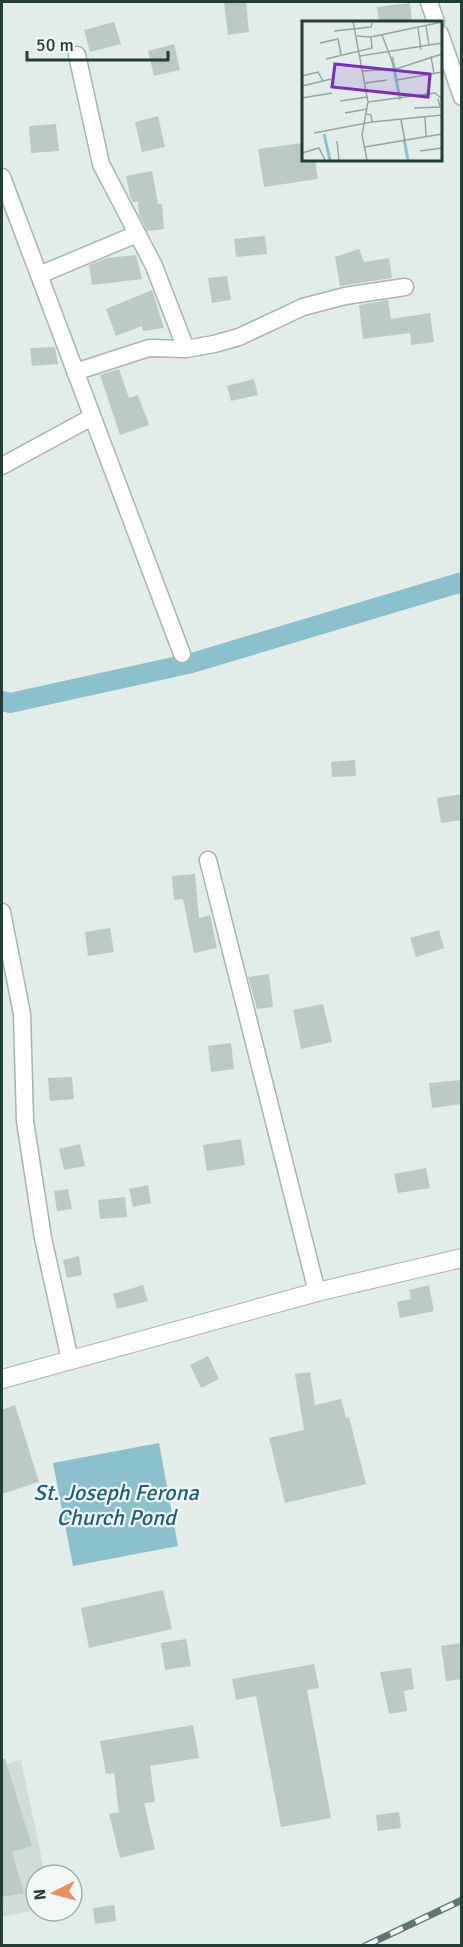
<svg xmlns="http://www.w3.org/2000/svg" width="463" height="1947" font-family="Signika,sans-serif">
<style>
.built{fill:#d0dcd7}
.water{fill:#8bc0cf}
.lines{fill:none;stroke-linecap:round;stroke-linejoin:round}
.canal{stroke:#8bc0cf;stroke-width:20}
.building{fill:#bac9c4}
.street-casing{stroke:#a5b4af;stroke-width:19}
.secondary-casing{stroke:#a0b7b1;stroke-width:20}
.street{stroke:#fff;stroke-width:16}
.secondary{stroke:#fff;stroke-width:18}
.rail-casing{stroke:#5d7872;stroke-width:7}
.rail{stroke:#f2f8f6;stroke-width:4.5;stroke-dasharray:14;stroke-linecap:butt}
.labels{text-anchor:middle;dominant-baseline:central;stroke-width:4.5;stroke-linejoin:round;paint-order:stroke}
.water-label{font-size:22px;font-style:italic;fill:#1e6176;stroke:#f2f8f6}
.inset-river{fill:none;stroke:#8bc0cf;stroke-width:3}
.inset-road{fill:none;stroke:#95a6a1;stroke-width:1.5}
.view{fill:#7b2cbf;fill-opacity:0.15;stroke:#7b2cbf;stroke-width:3}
.inset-edge{fill:none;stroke:#223c37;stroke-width:3}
</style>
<rect width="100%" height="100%" fill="#e2ece8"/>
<path class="built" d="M21,1760L45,1875H36V1910L2,1917V1765Z"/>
<path class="water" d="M159,1443L178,1546L73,1566L53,1463Z"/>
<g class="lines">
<path class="canal" d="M2,701L10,703L192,663L462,582"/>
</g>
<path class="building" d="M224,2H246L249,32L228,35Z
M410,3L412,22H379L377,7Z
M114,22L121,44L90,52L84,30Z
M174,44L180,70L154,76L148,51Z
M158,116L165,147L142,152L135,122Z
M56,124L59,151L31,153L29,126Z
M302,143L304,159H315L318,179L264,187L258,149Z
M152,171L158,204H162L164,229L147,231L139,215L138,201L133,202L130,196L126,176Z
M265,236L267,254L236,257L234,239Z
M359,249L364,262L389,258L392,278L340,286L335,257Z
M136,255L142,279L92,285L89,265L107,258Z
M227,276L231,300L212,303L208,278Z
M152,290L164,328L143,331L142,326L116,336L106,309Z
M388,300L391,319L430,313L434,342L411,345L410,333L363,339L359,305Z
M55,347L58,364L32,366L30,348Z
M119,369L129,398L138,395L149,425L120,435L100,375Z
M254,379L258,395L231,401L227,386Z
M355,760L356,776L332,777L331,762Z
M462,794V820L441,823L437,798Z
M195,874L199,918L210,915L217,948L194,953L183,899L174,900L172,876Z
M110,928L114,952L88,956L85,932Z
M439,930L444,948L416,957L410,938Z
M269,974L273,1007L257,1009L248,977Z
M323,1004L332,1042L301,1049L293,1010Z
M231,1043L234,1069L211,1072L208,1046Z
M72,1077L74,1099L50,1101L48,1078Z
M462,1080V1104L432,1108L429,1083Z
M241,1139L245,1165L207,1171L203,1145Z
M80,1144L85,1166L64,1170L59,1149Z
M426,1168L430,1188L398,1193L394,1174Z
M148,1185L151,1203L133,1207L129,1189Z
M68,1189L72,1209L57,1211L54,1191Z
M125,1197L127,1217L100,1219L98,1200Z
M79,1256L82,1275L67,1278L63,1260Z
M143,1285L148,1301L117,1309L113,1294Z
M429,1285L434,1311L400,1318L397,1302L411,1299L409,1290Z
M208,1356L219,1379L201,1388L190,1365Z
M310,1372L315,1405L341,1399L346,1418L349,1417L366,1484L285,1503L269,1438L304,1430L295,1374Z
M15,1405L39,1482L2,1494V1410Z
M163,1590L172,1629L89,1648L81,1608Z
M186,1639L191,1666L165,1670L161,1643Z
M462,1643V1679L446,1681L441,1646Z
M314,1664L319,1688L307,1690L331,1818L281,1827L256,1696L236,1700L232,1679Z
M411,1668L414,1689L404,1691L407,1711L389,1714L380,1672Z
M193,1725L199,1758L150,1766L155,1802L144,1803L155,1849L120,1858L109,1814L119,1812L114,1773L106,1774L100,1741Z
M2,1759H5L32,1846L12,1852L24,1893L2,1897Z
M399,1812L401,1828L378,1831L376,1815Z
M114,1905L116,1921L95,1924L93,1908Z"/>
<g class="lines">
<defs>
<path id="street" d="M429,2L436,22
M440,34L462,97
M77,55L101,164L154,266L186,349
M2,177L182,654
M39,275L137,234
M75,372L149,348L186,349L214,344L239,337L303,307L345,296L405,287
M2,466L92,417
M208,860L317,1292
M2,912L22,1014L25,1121L43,1238L70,1360"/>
<path id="secondary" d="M2,1379L317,1292L462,1258"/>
</defs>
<use href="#street" class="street-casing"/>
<use href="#secondary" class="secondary-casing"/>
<use href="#street" class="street"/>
<use href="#secondary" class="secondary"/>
<defs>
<path id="rail" d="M365,1946L462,1900"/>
</defs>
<use href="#rail" class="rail-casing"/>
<use href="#rail" class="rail"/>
</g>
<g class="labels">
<g class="water-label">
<text x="116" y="1492">St. Joseph Ferona<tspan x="116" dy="25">Church Pond</tspan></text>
</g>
</g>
<g transform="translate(302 21)">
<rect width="140" height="140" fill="#e2ece8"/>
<path class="inset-river" d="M90,36L98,79M22,113L28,139M102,118L106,139"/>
<path class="inset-road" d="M51,0L66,81L60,114L65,139M124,5L127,24M116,7L119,29M32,10L69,6L70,2M80,14L93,48M55,15L69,16L140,1M18,22L36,18L39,34M58,35L140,22M129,35L132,53M24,38L70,27L69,16M61,50L94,48L140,33M0,55L16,51L21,60M95,59L140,51M63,62L85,59M0,65L29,58M0,77L30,72M38,80L65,76M66,81L133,72L140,78M112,87L138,86L136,78M43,92L65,88M123,96L124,115M99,99L103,120M70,101L140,94M12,112L70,101L69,94L65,93M35,120L37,139M63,126L140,113M118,130L140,127M0,132L17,127L23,139"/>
<path class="view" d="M33,43L128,53L126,76L30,66Z"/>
<rect width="140" height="140" class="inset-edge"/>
</g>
<rect width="463" height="1947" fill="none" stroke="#223c37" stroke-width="6"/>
<g transform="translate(54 1893) rotate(264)"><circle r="28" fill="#f2f8f6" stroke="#9fadaa" stroke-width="1.5"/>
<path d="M0-4.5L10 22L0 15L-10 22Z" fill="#ee8c5e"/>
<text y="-9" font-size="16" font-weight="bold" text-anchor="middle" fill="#223c37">N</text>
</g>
<path d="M27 51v9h141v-9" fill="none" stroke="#223c37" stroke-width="3"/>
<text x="36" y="51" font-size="18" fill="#223c37" stroke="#f2f8f6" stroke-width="4.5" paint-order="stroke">50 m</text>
</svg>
